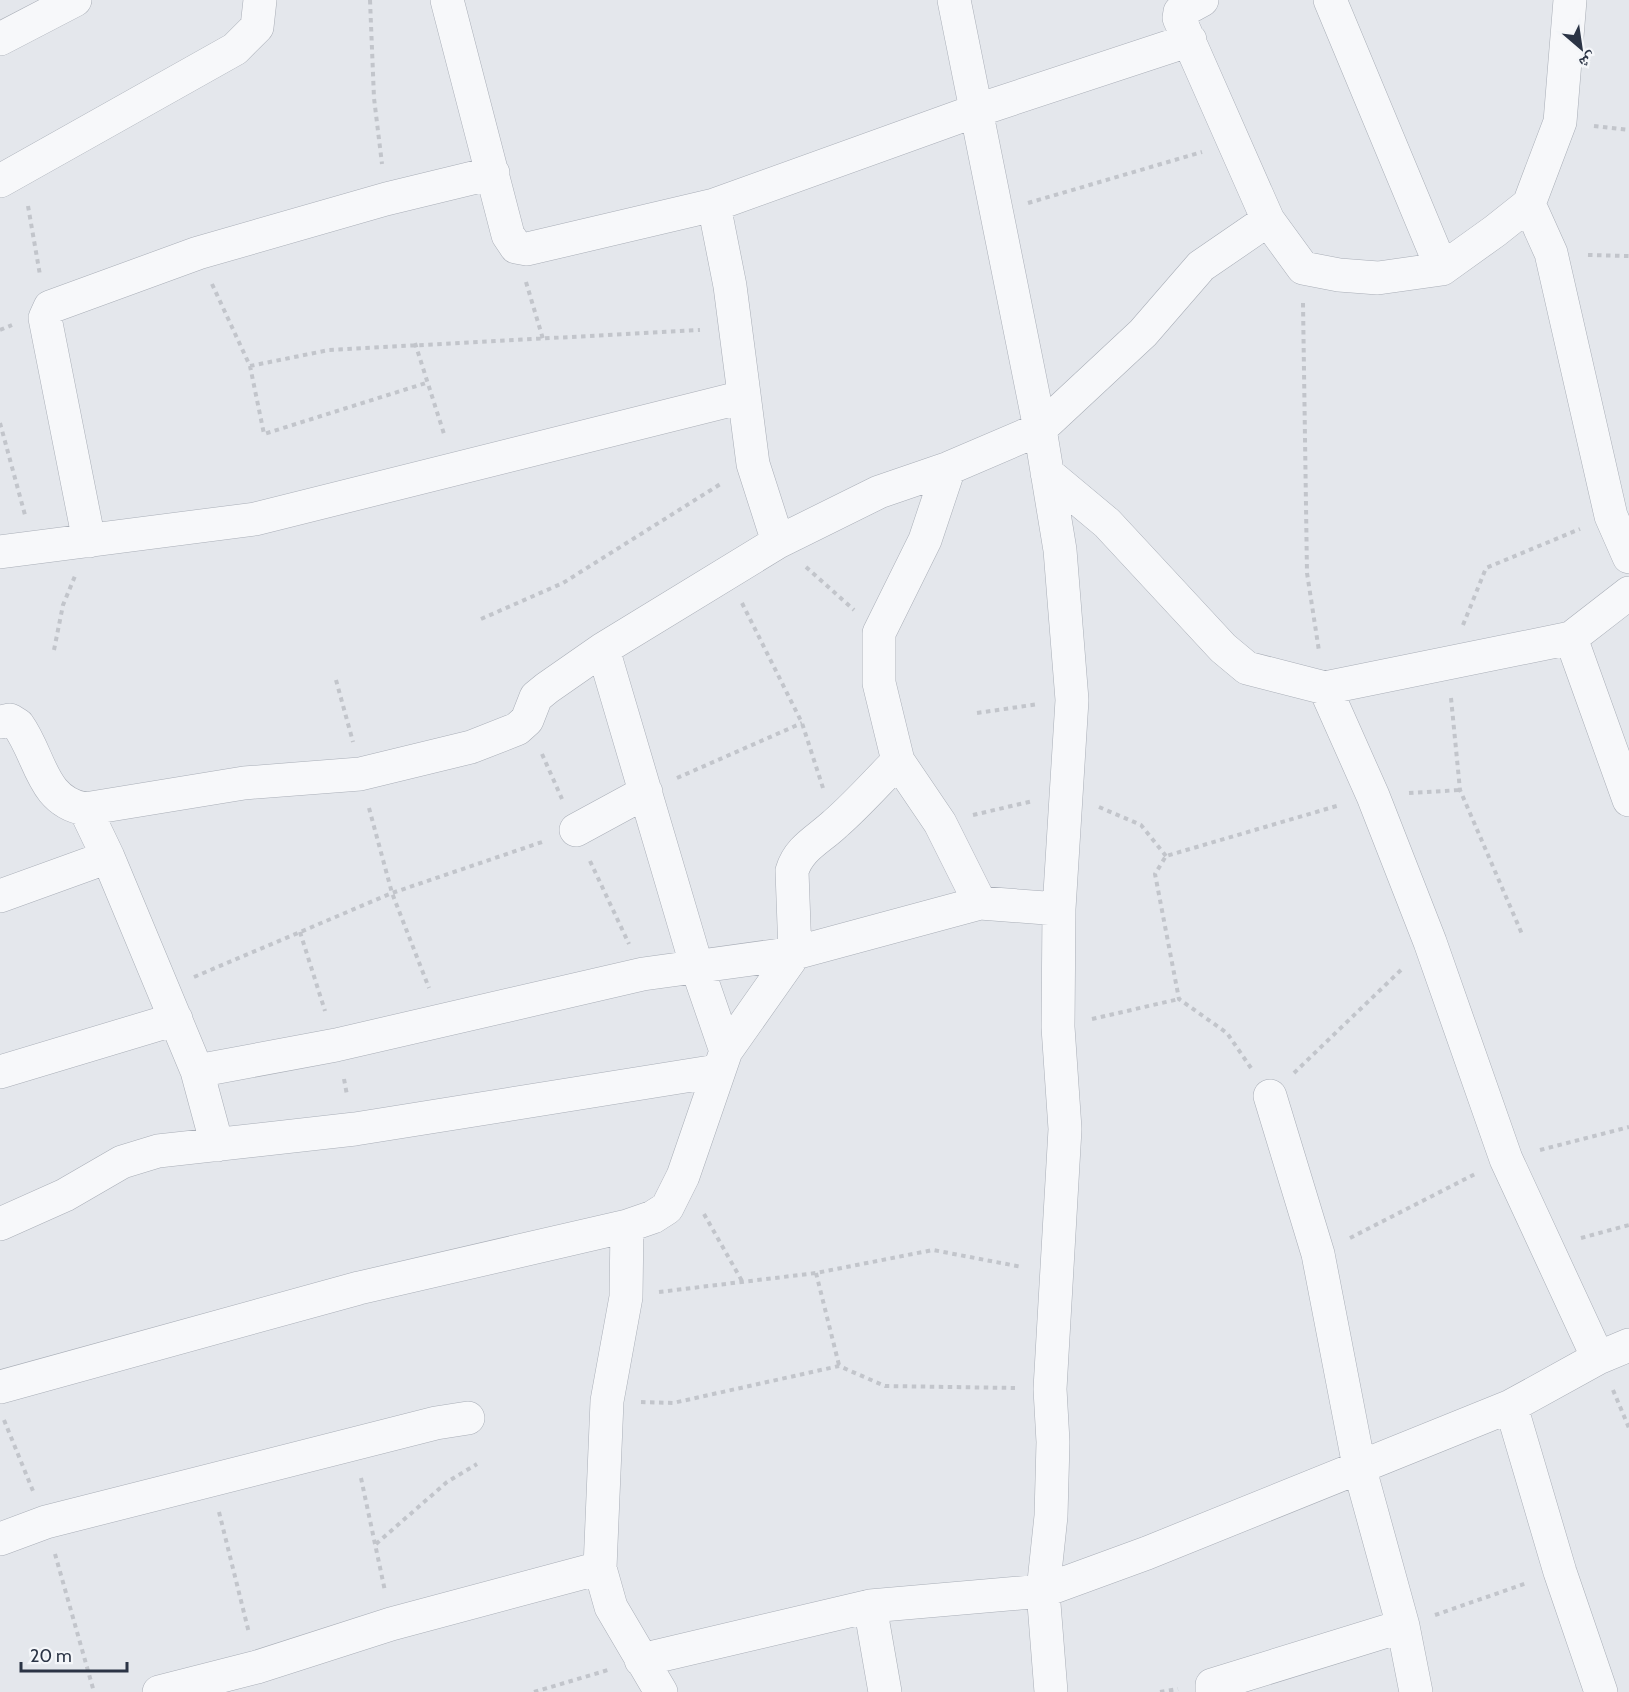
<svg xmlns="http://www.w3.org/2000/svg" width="1629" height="1692" font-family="Cabin,'Noto Naskh Arabic',sans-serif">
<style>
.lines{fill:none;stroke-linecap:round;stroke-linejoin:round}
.minor-casing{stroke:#a9aeb7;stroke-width:34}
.path{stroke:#c2c5cb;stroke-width:4;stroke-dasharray:4.5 4.5;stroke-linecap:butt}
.minor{stroke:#f7f8fa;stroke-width:33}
</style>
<rect width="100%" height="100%" fill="#e4e7ec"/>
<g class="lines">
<defs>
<path id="minor" d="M447,0L508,235L516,247L527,249L714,205L978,110L1190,40
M954,0L1040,429L1060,550L1072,700L1059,909L1058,1027L1065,1129L1050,1389L1053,1442L1051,1516L1043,1591L1051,1692
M1202,0L1180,12L1179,18L1268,220L1303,268L1339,275L1378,278L1442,269L1495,231L1529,204L1560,122L1570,0
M1330,0L1442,269
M0,39L75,0
M0,181L235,49L257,27L260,0
M1529,204L1551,253L1611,516L1629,557
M714,205L730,286L753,464L778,542
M949,468L925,540L879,633V683L898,761L940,823L980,903
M1047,473L1107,523L1223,648L1247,668L1325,688L1571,638L1629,593
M89,541L45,318L50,307L198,253L386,199L493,173
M0,552L255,519L743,397
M1571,638L1629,800
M603,649L696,964L726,1051
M1325,688L1373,796L1430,942L1506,1159L1598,1358
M0,722L10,720L18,725C41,757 41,801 85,809L244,783L360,774L471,747L517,729L527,720L536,697L547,688L603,649L778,542L879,492L949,468L1040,429L1143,333L1201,266L1268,220
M85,809L108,857L197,1071L217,1145
M576,830L646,792
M0,896L108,857
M197,1071L336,1045L643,974L795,953L980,903L1059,909
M0,1072L176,1019
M1270,1096L1318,1254L1359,1466L1403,1626L1416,1692
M0,1224L65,1195L122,1162L158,1151L355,1129L717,1071
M627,1226L626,1297L607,1401L600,1568L611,1607L661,1692
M0,1387L359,1288L627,1226L653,1217L667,1208L683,1176L726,1051L795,953L792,871C799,848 818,840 835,824C857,805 877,782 898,761
M1511,1406L1560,1572L1601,1692
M0,1539L46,1522L436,1423L468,1418
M870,1606L885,1692
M641,1660L870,1606L1043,1591L1147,1553L1511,1406L1598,1358L1629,1345
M159,1692L257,1667L391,1624L600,1568
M1212,1692V1685L1403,1626"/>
</defs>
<use href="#minor" class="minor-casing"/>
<path class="path" d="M370,0L374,98L382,164
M1594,126L1629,130
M1028,203L1202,152
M28,206L40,275
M1588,255L1629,256
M526,282L543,339
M212,284L250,366L264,434L426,383
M1303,303L1307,573L1319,651
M0,330L12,325
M415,343L445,437
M250,366L329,350L700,330
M0,423L25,515
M806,567L854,610
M742,603L802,723L823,788
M481,619L563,583L722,483
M1463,625L1486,568L1580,529
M54,650L63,605L75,576
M336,680L353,742
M1451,698L1460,790L1522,934
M977,713L1039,704
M542,754L562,799
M677,778L802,723
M1409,793L1460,790
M1099,807L1141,825L1166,856
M369,808L392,893L429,988
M973,815L1033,801
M590,861L629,944
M300,932L325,1011
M194,977L392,893L545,841
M1092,1019L1179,999
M1251,1068L1227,1033L1179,999L1155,874L1166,856L1340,805
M1294,1073L1403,968
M344,1079L347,1095
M1540,1150L1629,1127
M704,1214L742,1281
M1350,1238L1477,1173
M1581,1238L1629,1225
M816,1273L839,1365
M659,1292L816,1273L933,1250L1022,1267
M1613,1390L1629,1428
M641,1402L673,1403L839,1366L885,1386L1015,1388
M4,1420L33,1491
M361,1478L385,1591
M219,1512L249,1633
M376,1544L447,1482L477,1464
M55,1554L94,1692
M1435,1615L1527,1583
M534,1692L608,1670
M1160,1692L1178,1689"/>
<use href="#minor" class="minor"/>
</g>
<g transform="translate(1581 48) rotate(151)" stroke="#f4f6f9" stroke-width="4.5" paint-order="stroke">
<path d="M0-4.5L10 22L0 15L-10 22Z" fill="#2b3445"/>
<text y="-9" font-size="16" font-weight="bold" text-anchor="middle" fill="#2b3445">ش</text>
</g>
<path d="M21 1662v9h106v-9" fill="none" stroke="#2b3445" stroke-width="3"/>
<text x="30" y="1662" font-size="18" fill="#2b3445" stroke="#f4f6f9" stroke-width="4.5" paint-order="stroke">20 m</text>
</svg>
